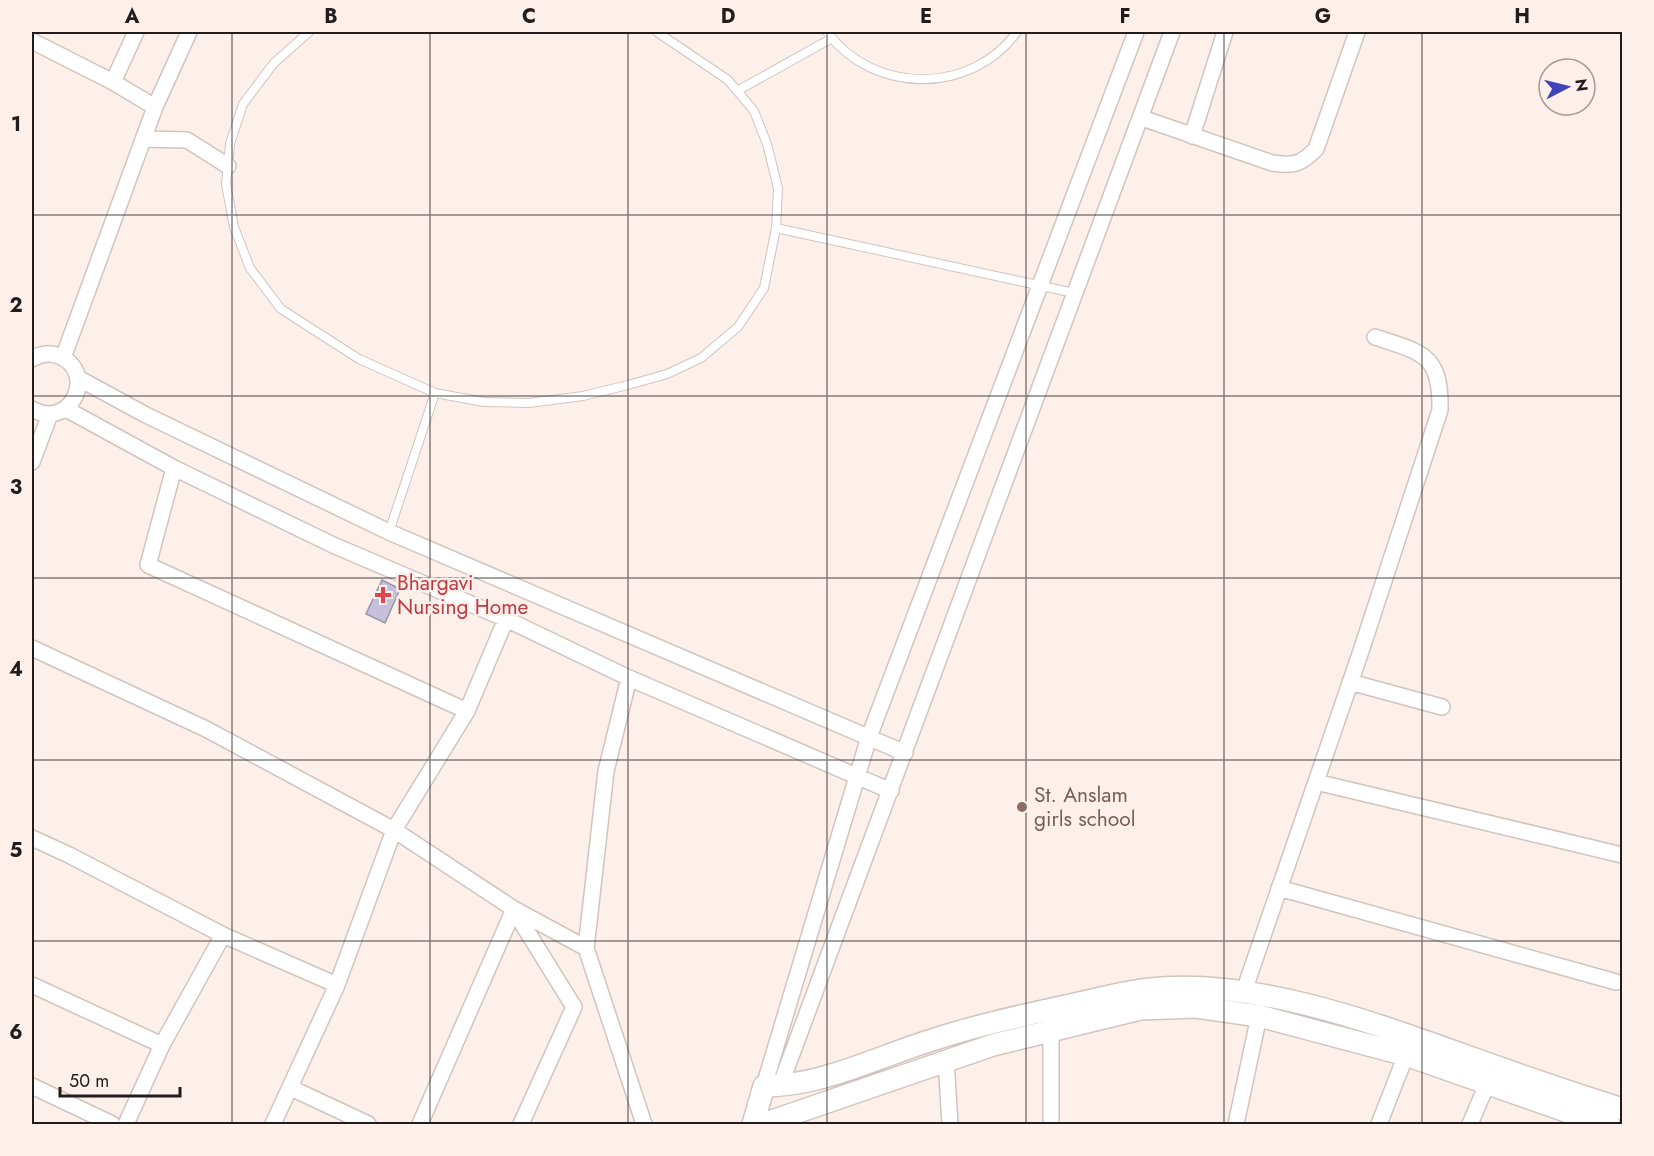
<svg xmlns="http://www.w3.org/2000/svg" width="1654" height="1156" font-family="Jost,sans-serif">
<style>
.building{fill:#c6c0dd;stroke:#9997a2;stroke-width:1.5}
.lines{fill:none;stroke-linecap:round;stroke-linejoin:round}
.lane-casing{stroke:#d1c4bf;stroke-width:10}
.street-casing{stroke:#d1c4bf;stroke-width:18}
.secondary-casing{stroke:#d1c4bf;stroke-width:24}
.lane{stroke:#fff;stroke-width:8}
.street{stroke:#fff;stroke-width:15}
.secondary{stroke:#fff;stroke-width:21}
.grid{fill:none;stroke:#221d1c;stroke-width:1.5;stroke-opacity:0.55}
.health-dot{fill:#e0444e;stroke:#fdefea;stroke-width:2}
.education-dot{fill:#8d6e63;stroke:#fdefea;stroke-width:2}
.labels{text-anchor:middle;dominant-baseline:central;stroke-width:5;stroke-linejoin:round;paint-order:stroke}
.health-label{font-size:21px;fill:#be3a42;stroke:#fdefea;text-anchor:start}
.education-label{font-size:21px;fill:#785e54;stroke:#fdefea;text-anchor:start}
.neatline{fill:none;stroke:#221d1c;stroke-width:2}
.grid-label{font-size:20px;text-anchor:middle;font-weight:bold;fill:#221d1c}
</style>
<rect width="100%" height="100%" fill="#fdefea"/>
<path class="building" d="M382,580L400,589L385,623L366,614Z"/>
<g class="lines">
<defs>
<path id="lane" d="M309,32L274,63L243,104L230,144L226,184L234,227L250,268L281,309L359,359L435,393L484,402L529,403L583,396L628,385L667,374L701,358L738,327L764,288L776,228L778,188L767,144L754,111L728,80L657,32
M827,32C874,95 971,95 1017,32
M737,91L832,38
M776,228L1074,293
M389,532L435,393"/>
<path id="street" d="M32,41L113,82L155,107
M113,82L136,32
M1142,118L1272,163C1294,166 1300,165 1316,149L1357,32
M1192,136L1225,32
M143,139L187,140L228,166
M63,358L155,107L189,32
M32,359C40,354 49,352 59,356C98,372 71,431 32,409
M78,378L146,415L389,532L905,753
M66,409L174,468L333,545L506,619L629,678L891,791
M32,462L50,414
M174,468L148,565L467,711
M32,648L206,729L394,830L514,909L586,948
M629,678L606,771L586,948L644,1124
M1350,682L1442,707
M1316,782L1622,855
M32,838L69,855L223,935L337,985
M1279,888L1616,982
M515,912L574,1007L521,1124
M32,985L162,1045
M1244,991L1360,654L1440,410C1441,354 1423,353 1375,337
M1051,1023V1124
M946,1060L950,1124
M32,1086L112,1124
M764,1086L869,737L1136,32
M780,1086L1172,32
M291,1088L368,1124
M126,1124L162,1045L223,935
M273,1124L337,985L394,830L467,711L506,619
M420,1124L514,909
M1236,1124L1259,1016
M1379,1124L1406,1055
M1470,1124L1491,1075"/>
<path id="secondary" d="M754,1122H769L993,1045L1140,1009L1196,1007L1259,1016L1406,1055L1583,1117L1609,1124
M753,1124L764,1086C821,1086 875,1058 929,1041C974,1026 1020,1016 1066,1006C1094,1000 1122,992 1150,989C1255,978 1374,1023 1472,1058C1522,1076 1572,1093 1622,1109"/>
</defs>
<use href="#lane" class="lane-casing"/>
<use href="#street" class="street-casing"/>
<use href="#secondary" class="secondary-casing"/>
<use href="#lane" class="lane"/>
<use href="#street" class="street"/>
<use href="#secondary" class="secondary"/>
</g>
<path class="grid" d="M232,32V1124M430,32V1124M628,32V1124M827,32V1124M1026,32V1124M1224,32V1124M1422,32V1124M32,215H1622M32,396H1622M32,578H1622M32,760H1622M32,941H1622"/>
<path class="health-dot" d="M380 586h6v6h6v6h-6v6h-6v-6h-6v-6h6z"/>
<circle class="education-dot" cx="1022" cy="807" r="6"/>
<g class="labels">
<g class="health-label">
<text x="397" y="583">Bhargavi<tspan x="397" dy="24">Nursing Home</tspan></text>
</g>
<g class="education-label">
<text x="1034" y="795">St. Anslam<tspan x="1034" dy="24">girls school</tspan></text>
</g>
</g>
<rect width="1654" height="1156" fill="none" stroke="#fdefea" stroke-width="66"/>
<g transform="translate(1567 87) rotate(83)"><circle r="28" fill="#fdefea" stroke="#a59b98" stroke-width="1.5"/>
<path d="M0-4.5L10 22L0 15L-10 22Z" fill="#3e43b7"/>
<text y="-9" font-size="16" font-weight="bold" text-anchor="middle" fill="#221d1c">N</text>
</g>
<path d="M60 1087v9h120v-9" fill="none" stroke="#221d1c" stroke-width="3"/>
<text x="69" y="1087" font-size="18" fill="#221d1c" stroke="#fdefea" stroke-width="4.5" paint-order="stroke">50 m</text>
<rect x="33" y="33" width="1588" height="1090" class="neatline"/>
<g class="grid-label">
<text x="132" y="23">A</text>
<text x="331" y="23">B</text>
<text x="529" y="23">C</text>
<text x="728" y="23">D</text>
<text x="926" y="23">E</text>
<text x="1125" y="23">F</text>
<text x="1323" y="23">G</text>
<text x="1522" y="23">H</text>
<text x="16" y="131">1</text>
<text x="16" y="312">2</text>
<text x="16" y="494">3</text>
<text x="16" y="676">4</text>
<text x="16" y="857">5</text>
<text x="16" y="1039">6</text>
</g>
</svg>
